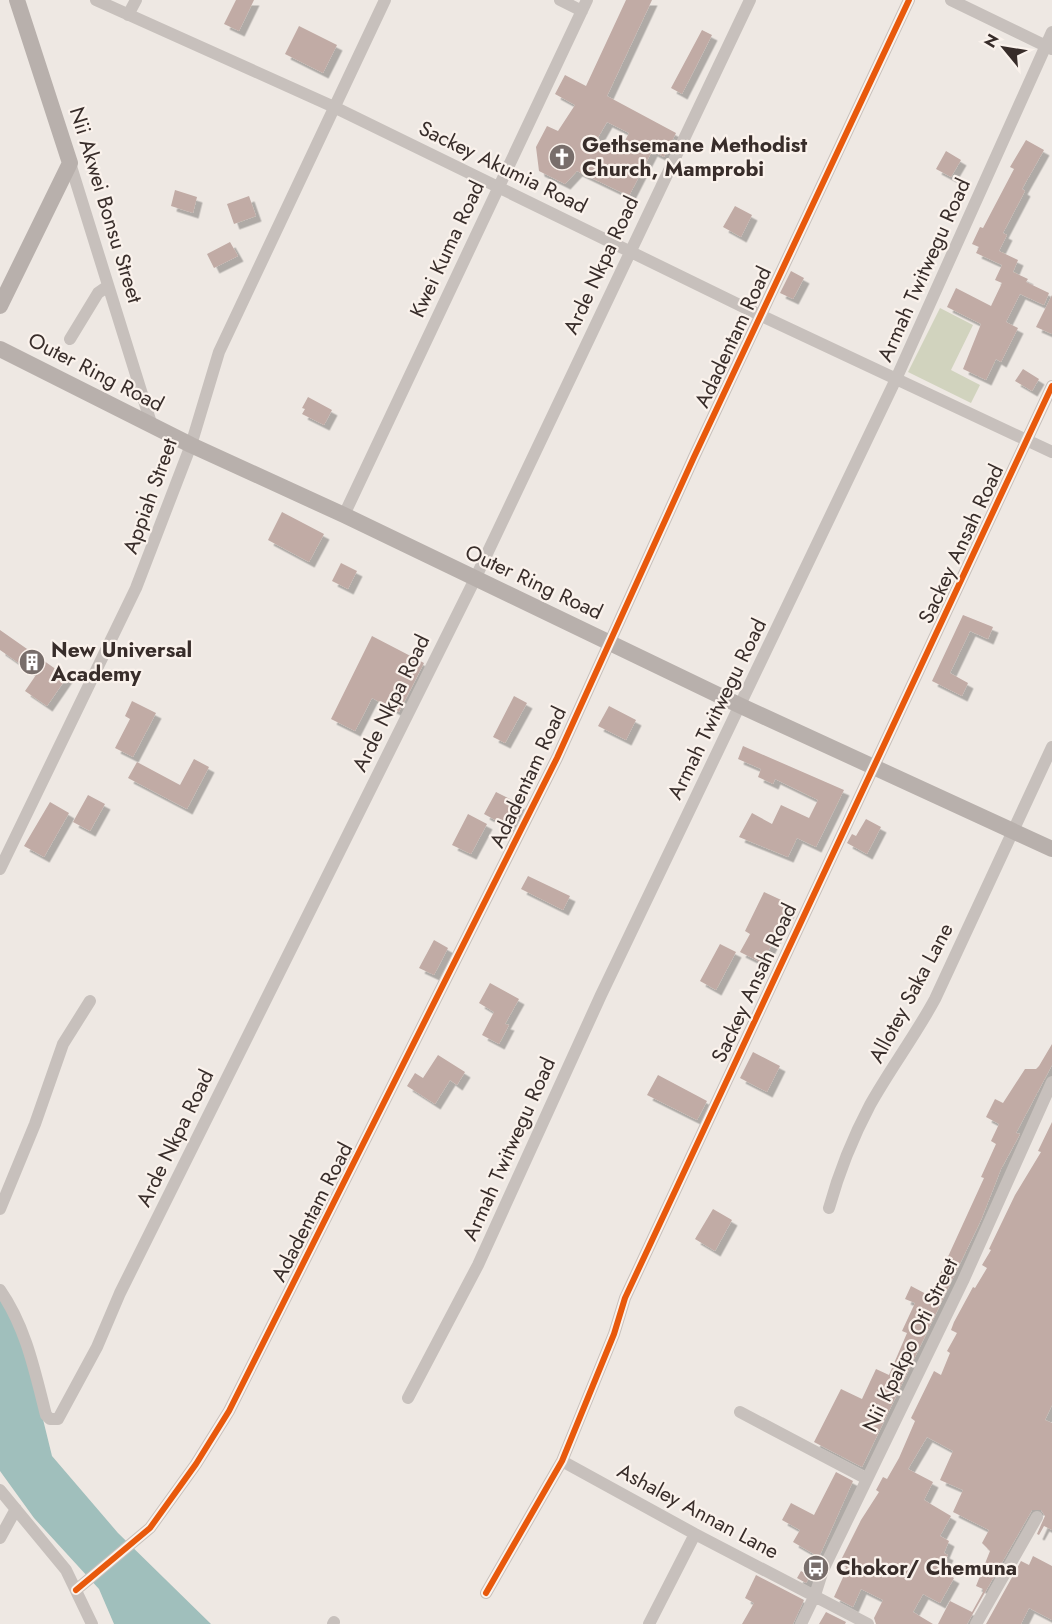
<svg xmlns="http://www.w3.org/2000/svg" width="1052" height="1624" font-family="Jost,sans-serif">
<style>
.green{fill:#d1d3be}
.water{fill:#a0bfbc}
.building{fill:#c1aba5;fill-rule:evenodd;filter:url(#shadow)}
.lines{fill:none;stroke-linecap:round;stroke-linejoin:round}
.street{stroke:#c7c0bc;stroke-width:12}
.secondary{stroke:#b8b0ac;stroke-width:16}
.cycleway-casing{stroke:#faf2ec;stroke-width:10}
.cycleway{stroke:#e8590c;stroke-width:6}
.labels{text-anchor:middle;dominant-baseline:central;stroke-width:4.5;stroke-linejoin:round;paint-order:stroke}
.poi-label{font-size:21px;font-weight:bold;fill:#382d2a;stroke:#faf2ec;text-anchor:start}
.street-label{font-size:21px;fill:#382d2a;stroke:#faf2ec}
</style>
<defs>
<filter id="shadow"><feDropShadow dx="5.5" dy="5.5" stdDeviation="0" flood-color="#0004"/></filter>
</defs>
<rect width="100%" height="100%" fill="#eee8e3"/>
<path class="green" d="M940,308L973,325L951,370L980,385L971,403L908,372Z"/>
<path class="water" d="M0,1295L25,1346L52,1456L118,1533L211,1624H114L99,1589L34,1518L0,1471Z"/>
<path class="building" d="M236,0H254L239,31L224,24Z
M626,0H652L607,96L676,133L664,157L652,151L629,196L577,171L565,184L539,171L536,147L547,126L558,131L575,105L555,94L565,75L586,86ZM607,122L629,133L619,152L596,141Z
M299,26L337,45L323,73L285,54Z
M702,30L712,35L682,94L671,88Z
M1026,140L1044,150L1022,189L1025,191L1003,233L1007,235L999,251L1018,260L1013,272L1028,279L1026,282L1049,293L1044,305L1020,294L1006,322L1018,328L1001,362L996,359L986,380L963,369L981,324L947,307L956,288L991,306L1002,283L995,280L1002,265L976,253L979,247L972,244L980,227L983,228L1014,169L1010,167Z
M946,151L961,160L951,177L936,169Z
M175,190L197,197L193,213L171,206Z
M249,196L256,216L234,224L227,204Z
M735,206L752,215L741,237L723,227Z
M230,242L238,256L214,268L207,254Z
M791,271L804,278L793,299L780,293Z
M1052,295V334L1036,327Z
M1023,369L1039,379L1032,391L1015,381Z
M308,397L332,410L324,425L302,414L305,409L302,408Z
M282,512L324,534L309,562L268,540Z
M341,563L357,571L348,589L332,581Z
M963,615L993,627L988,639L970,631L950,673L968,683L962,696L932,681Z
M0,630L67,677L47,706L25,691L36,675L0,650Z
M372,636L424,663L399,712L372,698L355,731L331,719Z
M514,696L527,703L505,743L493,737Z
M132,701L156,713L133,757L115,748L130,719L125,716Z
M609,706L636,720L626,740L598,726Z
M743,746L844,790L816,847L797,838L788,857L739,837L752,813L772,824L781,805L809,818L818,800L775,779L773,784L758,777L761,769L738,759Z
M194,759L209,767L187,809L128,778L137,762L180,785Z
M496,792L520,804L508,827L484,814Z
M88,795L105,804L90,831L73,822Z
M50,802L69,813L44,857L24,846Z
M468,814L487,824L471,854L452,845Z
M866,819L881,827L867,854L847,843L852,834L856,836Z
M528,876L570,896L563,910L521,889Z
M764,892L792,905L762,963L740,952L750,934L745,931Z
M434,940L448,948L434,975L419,968Z
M720,944L736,952L716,990L700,981Z
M490,983L519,999L505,1024L509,1025L499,1044L482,1035L494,1012L479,1003Z
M1052,1044V1065L1016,1133L1020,1134L1001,1169L981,1220L862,1467L814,1442L841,1389L862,1399L876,1369L889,1375L907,1333L902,1331L915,1303L905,1299L911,1286L930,1296L984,1178L981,1177L996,1144L991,1141L999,1124L986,1117L995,1099L1003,1103L1025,1069H1036L1039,1066Z
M753,1052L780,1066L767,1092L740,1078Z
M438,1055L465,1072L457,1085L450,1080L435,1104L407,1086L415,1073L423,1078Z
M658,1075L707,1101L697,1120L647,1095Z
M1052,1122V1405L1045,1420L1052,1423V1530L1044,1526L1039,1535L1037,1534L1045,1516L1041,1510H1032L967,1624H938L950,1601L972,1612L983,1592V1589L976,1586L990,1551L982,1543L989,1530L953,1512L963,1490L940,1480L953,1451L927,1437L908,1469L933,1482L924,1500L951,1516L940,1536L949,1541L944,1553L948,1555L940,1570L954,1578L940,1603L923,1594L913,1612L933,1624H876L874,1618L883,1600L861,1589L853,1607L834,1597L845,1573L846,1567L840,1564L842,1558L861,1520L879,1492L876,1490L883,1477L887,1479L899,1458L915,1421L911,1418L934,1371L941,1375L950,1353L947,1351L957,1333L951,1330L954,1322L973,1287L975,1288L987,1268L982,1265L991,1250L989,1249L1015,1195L1041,1152L1038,1151Z
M713,1209L732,1220L715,1251L695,1239Z
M836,1472L853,1481L819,1557L793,1542L800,1530L782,1520L791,1503L814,1515Z
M1033,1556L1052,1566V1620L1029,1608L1021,1624H986L1021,1561L1029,1565Z
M801,1571L810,1576L806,1583L797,1578Z
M756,1575L804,1600L793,1624H742L754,1603L745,1598Z
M826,1612L846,1622L845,1624H819Z"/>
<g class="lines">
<path class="street" d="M96,0L334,107L762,316L1052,452
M560,0L582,11
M951,0L1052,49
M128,15L136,0
M70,163L151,423
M70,339L98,293L108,286
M344,515L587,0
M0,869L136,588L191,445L219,352L385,0
M829,1208C839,1172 852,1139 870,1105C890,1069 915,1036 935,999L1052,747
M0,1209L35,1124L63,1044L90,1001
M0,1290C26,1327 35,1372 46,1415L50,1419H58L97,1347L120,1293L475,579L750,0
M408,1398L478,1265L601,995L896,379L1052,32
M740,1412L867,1479
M562,1461L695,1534L868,1624
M0,1490L66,1570L92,1624
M0,1538L16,1509
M76,1590L150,1528L196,1464L229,1411L557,758L694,457L909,0
M486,1593L562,1461L614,1334L625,1298L1052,386
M333,1624L334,1622
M649,1624L695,1534
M801,1624L815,1595L823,1570L963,1281L1052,1082
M976,1624L1037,1517"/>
<path class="secondary" d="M0,306L70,163L17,0
M0,349L191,445L344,515L741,706L1052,849"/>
<defs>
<path id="cycleway" d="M76,1590L150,1528L196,1464L229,1411L557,758L694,457L909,0
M486,1593L562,1461L614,1334L625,1298L1052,386"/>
</defs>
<use href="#cycleway" class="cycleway-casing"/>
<use href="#cycleway" class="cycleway"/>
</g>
<defs>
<symbol id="church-disc" viewBox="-11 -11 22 22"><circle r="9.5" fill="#786e6b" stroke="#faf2ec"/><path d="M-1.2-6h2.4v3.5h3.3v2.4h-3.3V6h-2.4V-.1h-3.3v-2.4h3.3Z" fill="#fff"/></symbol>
<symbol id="building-disc" viewBox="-11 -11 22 22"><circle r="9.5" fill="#786e6b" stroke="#faf2ec"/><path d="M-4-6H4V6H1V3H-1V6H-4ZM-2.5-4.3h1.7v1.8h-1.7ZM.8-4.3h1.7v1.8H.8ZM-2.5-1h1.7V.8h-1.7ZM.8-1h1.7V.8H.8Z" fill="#fff"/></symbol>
<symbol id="bus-disc" viewBox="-11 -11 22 22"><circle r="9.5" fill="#786e6b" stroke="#faf2ec"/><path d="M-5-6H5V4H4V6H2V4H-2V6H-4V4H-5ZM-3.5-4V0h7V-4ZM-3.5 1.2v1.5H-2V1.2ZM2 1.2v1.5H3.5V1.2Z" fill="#fff"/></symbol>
</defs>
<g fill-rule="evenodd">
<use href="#church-disc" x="547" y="142" width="30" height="30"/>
<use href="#building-disc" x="17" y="647" width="30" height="30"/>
<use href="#bus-disc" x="801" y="1553" width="30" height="30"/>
</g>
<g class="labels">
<g class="poi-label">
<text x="582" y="145">Gethsemane Methodist<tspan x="582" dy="24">Church, Mamprobi</tspan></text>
<text x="51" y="650">New Universal<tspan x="51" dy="24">Academy</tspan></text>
<text x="836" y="1568">Chokor/ Chemuna</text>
</g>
<g class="street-label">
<text transform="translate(503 167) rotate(26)">Sackey Akumia Road</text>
<text transform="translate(106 205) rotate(73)">Nii Akwei Bonsu Street</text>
<text transform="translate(447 249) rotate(-65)">Kwei Kuma Road</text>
<text transform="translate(601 265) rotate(-65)">Arde Nkpa Road</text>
<text transform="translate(924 270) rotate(-66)">Armah Twitwegu Road</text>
<text transform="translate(733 337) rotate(-65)">Adadentam Road</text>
<text transform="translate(96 372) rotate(27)">Outer Ring Road</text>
<text transform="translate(150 496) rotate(-70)">Appiah Street</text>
<text transform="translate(961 544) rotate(-65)">Sackey Ansah Road</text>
<text transform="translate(534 582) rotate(25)">Outer Ring Road</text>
<text transform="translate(391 703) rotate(-64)">Arde Nkpa Road</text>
<text transform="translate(717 709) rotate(-64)">Armah Twitwegu Road</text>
<text transform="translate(528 777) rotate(-65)">Adadentam Road</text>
<text transform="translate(754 983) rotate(-65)">Sackey Ansah Road</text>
<text transform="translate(911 993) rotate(-62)">Allotey Saka Lane</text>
<text transform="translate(175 1138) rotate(-64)">Arde Nkpa Road</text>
<text transform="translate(509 1149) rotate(-66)">Armah Twitwegu Road</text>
<text transform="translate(312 1212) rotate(-63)">Adadentam Road</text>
<text transform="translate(910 1345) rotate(-64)">Nii Kpakpo Oti Street</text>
<text transform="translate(698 1511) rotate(28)">Ashaley Annan Lane</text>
</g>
</g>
<g transform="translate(1004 48) rotate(300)" stroke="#faf2ec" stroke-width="4.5" paint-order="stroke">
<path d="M0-4.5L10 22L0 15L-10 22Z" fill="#382d2a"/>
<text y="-9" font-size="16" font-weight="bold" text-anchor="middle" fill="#382d2a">N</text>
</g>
</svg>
